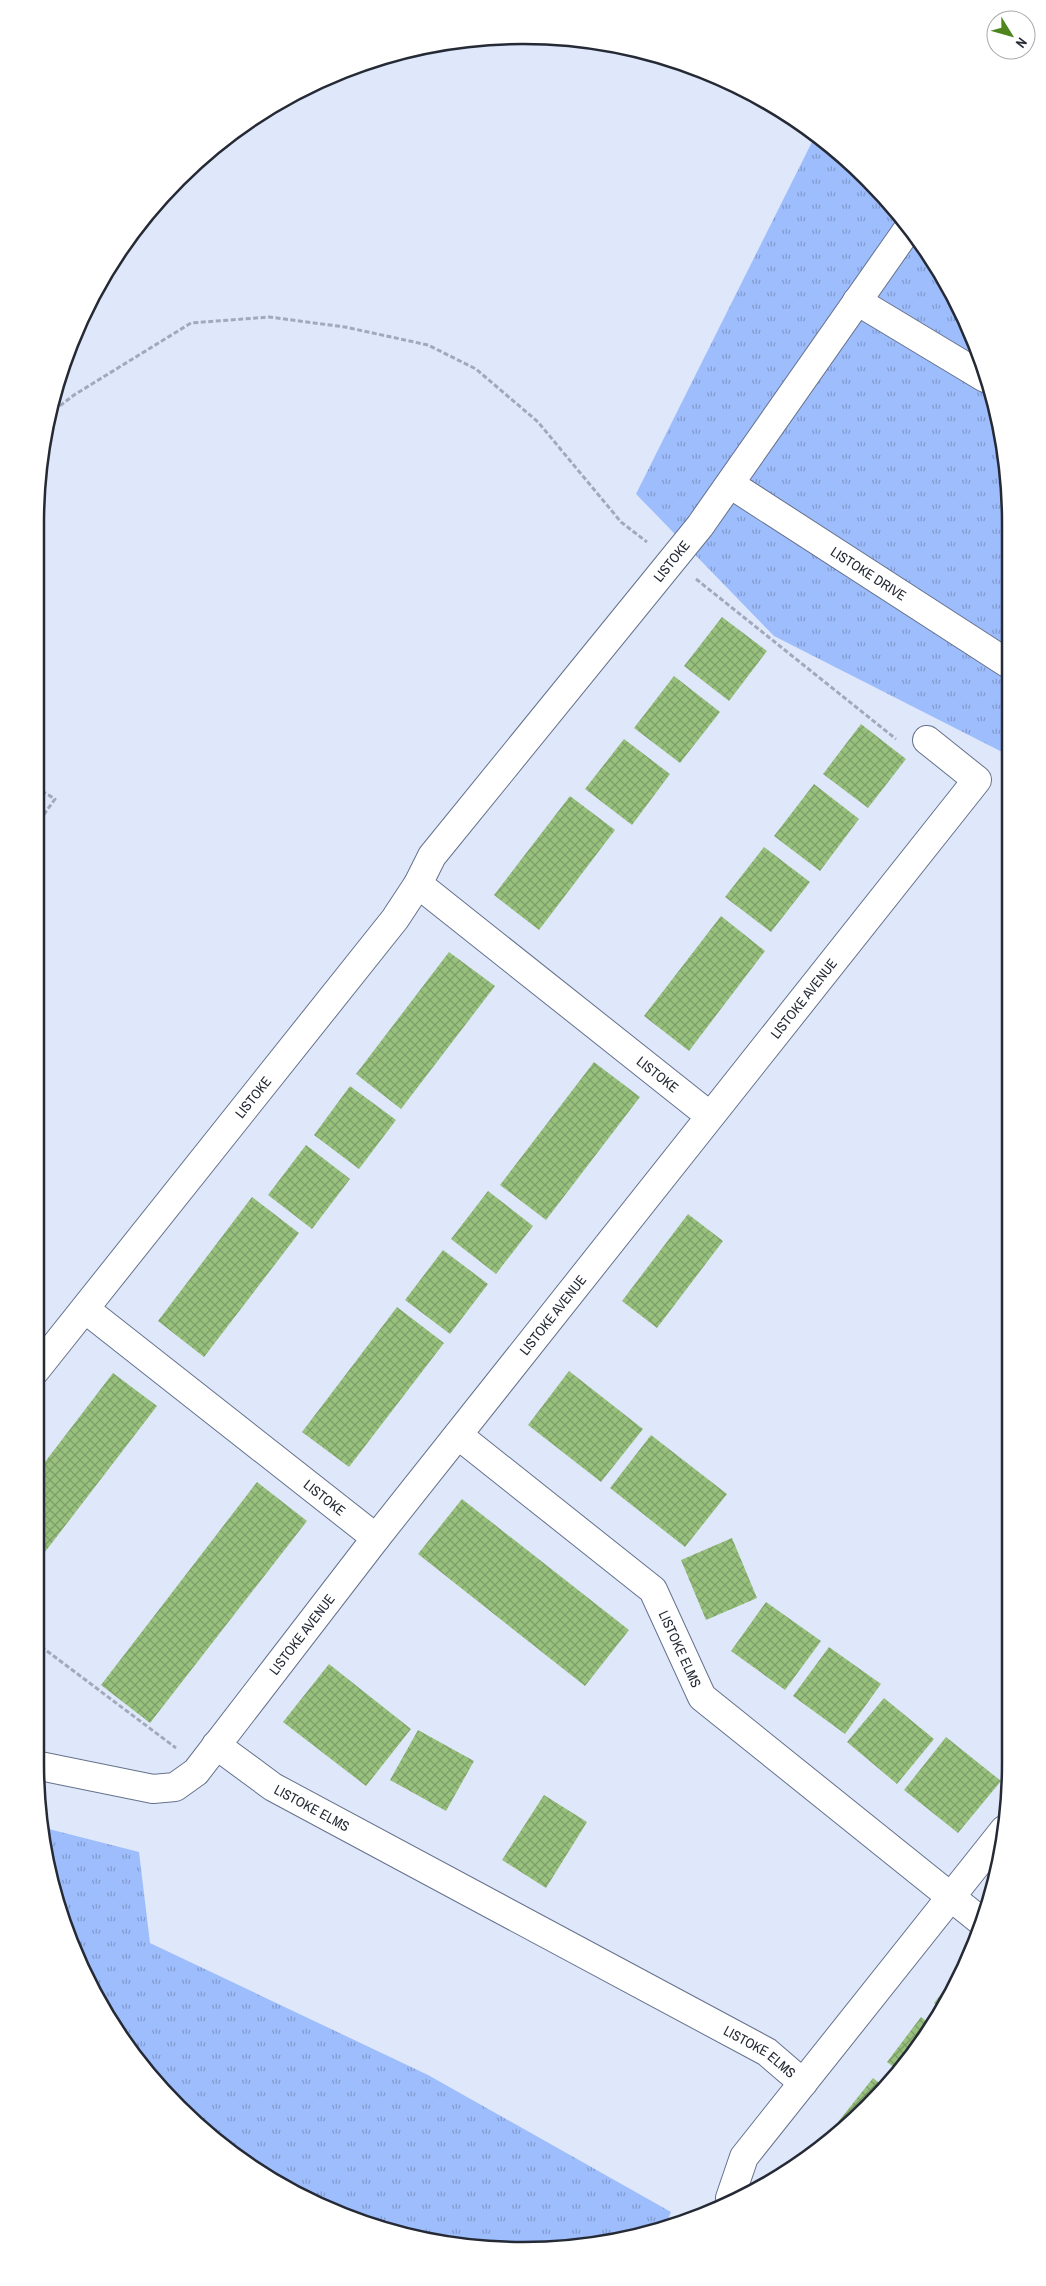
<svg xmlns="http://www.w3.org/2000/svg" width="1046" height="2286" font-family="'Archivo Narrow',sans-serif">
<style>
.grass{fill:url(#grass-tufts)}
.building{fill:url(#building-cross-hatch)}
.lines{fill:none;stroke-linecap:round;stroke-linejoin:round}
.minor-casing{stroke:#65728c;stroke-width:30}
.path{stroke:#a2a9ba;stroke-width:3;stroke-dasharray:5 2.5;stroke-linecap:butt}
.minor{stroke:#fff;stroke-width:28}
.labels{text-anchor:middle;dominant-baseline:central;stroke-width:4.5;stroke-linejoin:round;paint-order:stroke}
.street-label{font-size:14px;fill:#252a35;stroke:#fff}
.rim{fill:none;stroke:#252a35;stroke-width:2.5}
</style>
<defs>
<pattern id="grass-tufts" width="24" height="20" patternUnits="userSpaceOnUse" patternTransform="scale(1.25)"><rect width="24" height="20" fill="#9ebdfd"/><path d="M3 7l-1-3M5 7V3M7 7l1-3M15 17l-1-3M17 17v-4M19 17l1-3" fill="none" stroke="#819ace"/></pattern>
<pattern id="building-cross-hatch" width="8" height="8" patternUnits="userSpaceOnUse" patternTransform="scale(1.25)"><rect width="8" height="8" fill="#98c17e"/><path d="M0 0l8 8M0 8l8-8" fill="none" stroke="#7c9d68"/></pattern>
</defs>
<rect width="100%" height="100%" fill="#dfe8fb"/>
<path class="grass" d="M816,134L910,226L974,336L1007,459L1008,755L774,636L636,494Z
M41,1827L139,1852L150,1943L428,2075L671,2212L664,2229L587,2247L523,2251L428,2242L366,2225L279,2185L201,2130L156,2085L100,2007L61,1920L44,1858Z"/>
<path class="building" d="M722,617L767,651L729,701L684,666Z
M674,676L720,712L680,763L634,728Z
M861,724L906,759L868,808L823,774Z
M624,739L670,774L632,825L585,789Z
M814,784L859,819L820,871L774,836Z
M570,796L615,830L539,930L494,895Z
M764,847L810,882L771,932L725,897Z
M721,916L765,951L689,1051L644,1016Z
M449,952L495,986L401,1109L356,1074Z
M594,1062L640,1097L546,1220L500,1185Z
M350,1086L396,1120L359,1169L314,1135Z
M306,1145L350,1179L312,1229L268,1195Z
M488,1191L533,1226L496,1274L451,1239Z
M252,1197L299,1233L204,1357L158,1321Z
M688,1214L723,1241L657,1328L622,1301Z
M443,1250L488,1284L450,1334L405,1300Z
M397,1307L444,1343L349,1467L302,1432Z
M569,1371L643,1429L601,1482L528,1425Z
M113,1373L157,1406L35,1565V1475Z
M651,1435L727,1494L685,1547L610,1488Z
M257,1482L307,1521L150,1723L101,1685Z
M462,1499L629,1630L585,1686L418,1554Z
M732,1538L757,1598L706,1620L681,1560Z
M766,1602L821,1641L785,1690L731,1651Z
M829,1647L881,1684L845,1734L793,1696Z
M329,1664L411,1729L366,1786L283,1722Z
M884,1698L934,1739L897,1784L847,1742Z
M418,1730L474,1761L446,1811L390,1780Z
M946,1737L1001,1781L958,1833L904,1790Z
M544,1795L587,1822L546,1888L502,1860Z
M968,1959V1960L942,2009L934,2003Z
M921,2017L933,2026L900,2072L887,2062Z
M873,2078L886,2088L844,2127L838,2122Z
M827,2135L832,2139L812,2156H811Z"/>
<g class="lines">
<defs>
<g id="minor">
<path d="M857,301L985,378"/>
<path id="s1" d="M730,484L1007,663"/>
<path id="s2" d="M418,884L710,1116"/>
<path id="s3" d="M85,1309L376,1538"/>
<path id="s4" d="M35,1371L395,919L418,884L432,856L700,526L910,226"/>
<path id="s5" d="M458,1435L653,1590L702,1697L982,1922"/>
<path id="s6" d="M216,1745L273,1787L767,2052L803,2083"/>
<path id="s7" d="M35,1765L153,1789L175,1787L196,1772L376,1538L977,780L927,740"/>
<path d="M734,2200L730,2198L744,2157L1004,1830"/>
</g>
</defs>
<use href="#minor" class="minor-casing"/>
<path class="path" d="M48,415L74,395L191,323L269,317L345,327L428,345L476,369L538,422L621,522L647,542
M696,579L896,739
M35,827L55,799L35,787
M35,1642L176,1748"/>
<use href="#minor" class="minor"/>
</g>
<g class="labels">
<g class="street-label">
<text stroke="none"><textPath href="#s4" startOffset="1031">LISTOKE</textPath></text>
<text stroke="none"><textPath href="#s1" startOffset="165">LISTOKE DRIVE</textPath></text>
<text stroke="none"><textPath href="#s7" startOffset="1152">LISTOKE AVENUE</textPath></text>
<text stroke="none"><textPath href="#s2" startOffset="306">LISTOKE</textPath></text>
<text stroke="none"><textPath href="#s4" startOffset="350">LISTOKE</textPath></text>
<text stroke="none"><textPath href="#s7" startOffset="748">LISTOKE AVENUE</textPath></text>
<text stroke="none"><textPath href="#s3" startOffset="305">LISTOKE</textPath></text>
<text stroke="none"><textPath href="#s7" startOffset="342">LISTOKE AVENUE</textPath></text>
<text stroke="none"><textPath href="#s5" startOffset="314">LISTOKE ELMS</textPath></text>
<text stroke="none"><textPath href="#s6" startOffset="115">LISTOKE ELMS</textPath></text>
<text stroke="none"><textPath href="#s6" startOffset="625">LISTOKE ELMS</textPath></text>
</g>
</g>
<path d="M0 0H1046V2286H0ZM523 44H523A479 479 0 0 1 1002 523V1763A479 479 0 0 1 523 2242H523A479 479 0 0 1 44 1763V523A479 479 0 0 1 523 44Z" fill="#fff" fill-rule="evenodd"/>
<path class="rim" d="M523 44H523A479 479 0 0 1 1002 523V1763A479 479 0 0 1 523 2242H523A479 479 0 0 1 44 1763V523A479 479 0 0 1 523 44Z"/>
<g transform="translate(1011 35) rotate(127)"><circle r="24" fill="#ffffff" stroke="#a8aaae"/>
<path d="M0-4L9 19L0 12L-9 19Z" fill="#4e851e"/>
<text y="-8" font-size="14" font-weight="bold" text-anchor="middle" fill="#252a35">N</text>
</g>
</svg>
